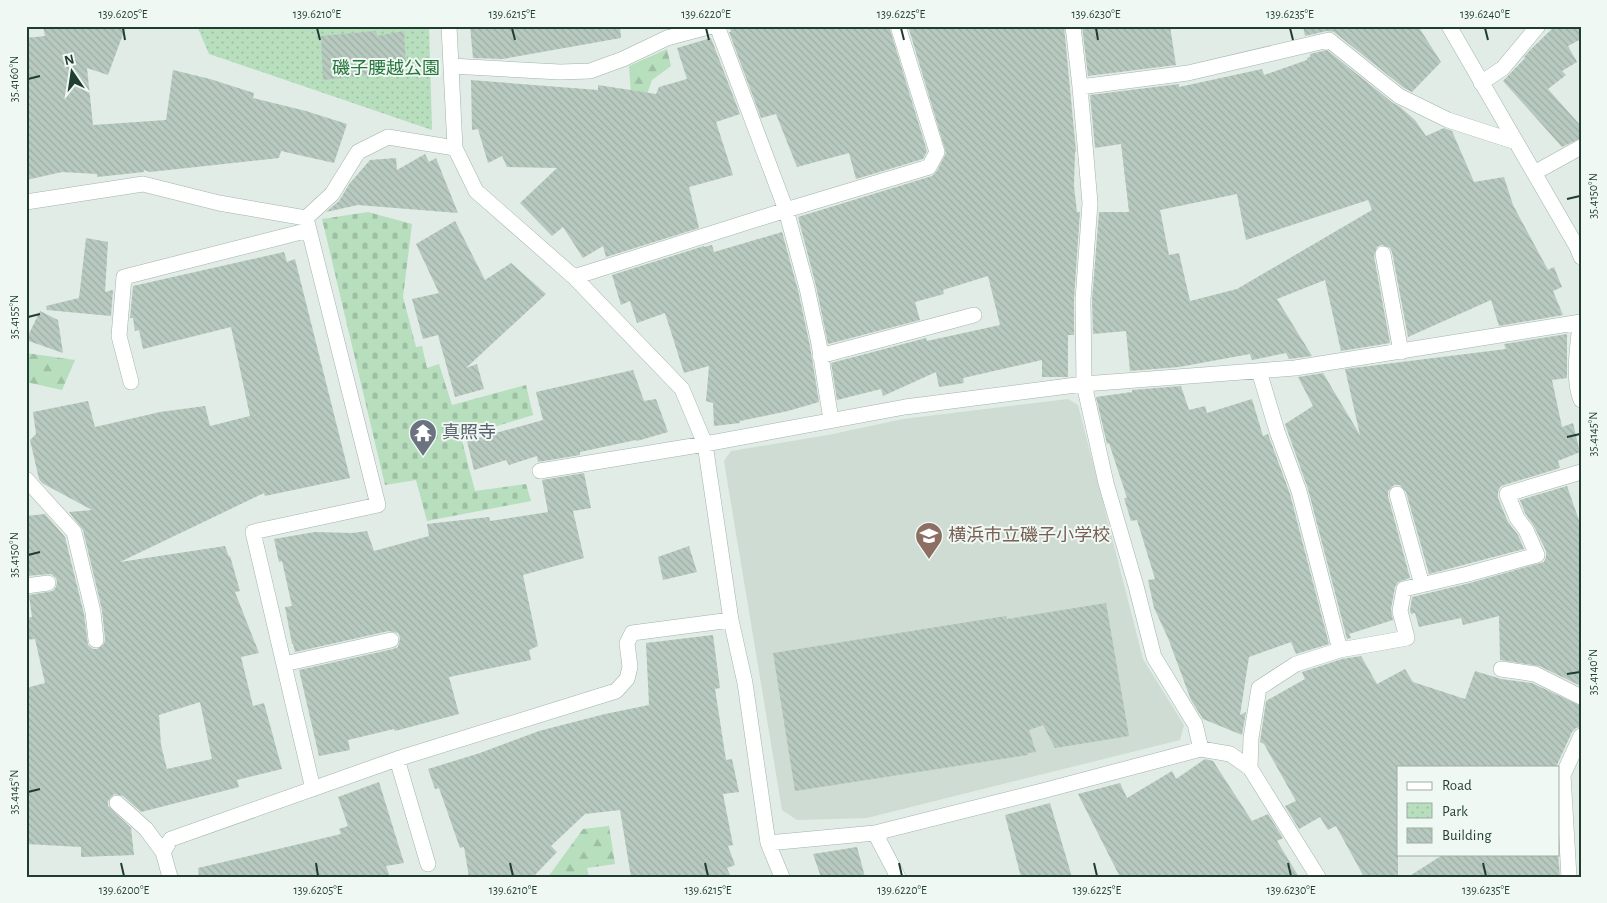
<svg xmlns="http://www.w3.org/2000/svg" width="1607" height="903" font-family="'Alegreya Sans','Noto Sans JP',sans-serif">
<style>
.built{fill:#cedcd4}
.forest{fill:url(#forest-firs)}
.cemetery{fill:url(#cemetery-stones)}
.park{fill:url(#park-dots)}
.building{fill:url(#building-back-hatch);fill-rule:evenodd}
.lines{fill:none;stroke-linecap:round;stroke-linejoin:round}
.minor-casing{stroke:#a2b4ab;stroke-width:16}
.minor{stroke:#fff;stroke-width:15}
.ticks{fill:none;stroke:#1f3d31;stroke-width:2}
.labels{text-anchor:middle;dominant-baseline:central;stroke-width:4;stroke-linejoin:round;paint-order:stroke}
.park-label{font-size:18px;fill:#27763d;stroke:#f0f8f3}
.worship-label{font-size:18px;fill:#5b616d;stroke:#f0f8f3;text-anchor:start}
.education-label{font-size:18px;fill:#785e54;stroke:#f0f8f3;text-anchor:start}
.neatline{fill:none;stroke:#1f3d31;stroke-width:2}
.ticks-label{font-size:12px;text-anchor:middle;fill:#1f3d31}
</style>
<defs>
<pattern id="forest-firs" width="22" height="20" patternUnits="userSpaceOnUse" patternTransform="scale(1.25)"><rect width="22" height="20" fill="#b7debd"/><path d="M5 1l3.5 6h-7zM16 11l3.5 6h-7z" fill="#9dbfa3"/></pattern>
<pattern id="cemetery-stones" width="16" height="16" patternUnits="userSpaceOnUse" patternTransform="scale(1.25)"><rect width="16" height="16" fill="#b7debd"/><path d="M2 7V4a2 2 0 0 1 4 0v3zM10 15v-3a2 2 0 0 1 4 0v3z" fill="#9dbfa3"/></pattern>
<pattern id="park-dots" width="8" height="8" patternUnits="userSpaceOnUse" patternTransform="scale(1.25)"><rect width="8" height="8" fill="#b7debd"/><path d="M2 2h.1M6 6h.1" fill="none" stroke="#9dbfa3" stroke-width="1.8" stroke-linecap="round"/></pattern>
<pattern id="building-back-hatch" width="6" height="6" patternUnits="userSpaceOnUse" patternTransform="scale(1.25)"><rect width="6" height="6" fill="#b8cac0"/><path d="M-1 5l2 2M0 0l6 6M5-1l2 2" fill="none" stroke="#9eaea5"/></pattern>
</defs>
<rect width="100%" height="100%" fill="#e0ece5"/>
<path class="built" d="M1068,399L1078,405L1143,659L1184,725L1180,740L867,818L797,820L782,810L724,461L731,451L828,435L903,419Z"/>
<path class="forest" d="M667,49L671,66L652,80L646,97L631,94L629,66Z
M26,353L75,360L62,390L26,382Z
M609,826L615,864L587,868L589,877H548L583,829Z"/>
<path class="cemetery" d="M368,212L412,224L403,297L416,347L422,346L427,368L439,364L452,405L526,385L533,415L461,437L475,491L526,484L531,501L427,521L416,480L385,485L322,219Z"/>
<path class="park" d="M197,26H429L432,130L209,54Z"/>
<path class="building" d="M43,26H126L108,75L87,68L93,125L166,120L173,70L210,79L254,93L253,98L306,111L347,124L334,163L281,151L279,158L150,172L144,170V172L97,177V174L62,172L26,180V38L45,36Z
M470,26H620L621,38L503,59L473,58Z
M729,26H889L927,151L923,159L856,179L849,153L797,167L776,114L761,118L729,32H731Z
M908,26H1064L1076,151L1075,152L1074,186L1077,212H1080L1074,299V335H1068V377H1042V360L963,378L964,383L939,387L936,372L883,396L881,389L837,400L831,363L926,338L927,341L1000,325L988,276L943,290L944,294L915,302L920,320L828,344L816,286L798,217L932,176L937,171L946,153Z
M1082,26H1170L1176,65L1088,76Z
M1303,26H1418L1441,62L1412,92L1404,88L1334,32L1327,31L1305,36Z
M1555,26H1581V39L1568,46L1577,62L1562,71L1566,75L1548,89L1581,126V138L1562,147L1503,81L1525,58L1524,57L1531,49Z
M376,31L377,36L404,31L406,66L370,73V75L323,80L321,36Z
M711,38L740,114L716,122L733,175L689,187L699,228L606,257L603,246L583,258L563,227L552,236L520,203L557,168L507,167L502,156L488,163L478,129L472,130L471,80L598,90V85L656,94L659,87L687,79L677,48Z
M1327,50L1393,103L1400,107L1415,120L1426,136L1444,128L1452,131L1474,182L1504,177L1513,205L1548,270L1554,267L1562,287L1553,291L1563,315L1499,326L1491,300L1408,337L1392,252L1390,248L1382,245L1377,247L1374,256L1390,343L1341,351L1325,280L1277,299L1312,356L1289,359L1286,353L1252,360L1250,354L1179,367L1130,371L1126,331L1093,334L1092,300L1099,212H1129L1121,144L1095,148L1090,95L1179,84V87L1262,69L1264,75L1307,60V58L1310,57V54ZM1237,194L1246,240L1368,200L1372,210L1237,289L1190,301L1179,253L1169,255L1160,210Z
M425,154L429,162L436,158L458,213L358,205L326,212L339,201L350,183L370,160L396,158L397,170Z
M455,221L485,280L511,263L546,294L466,368L477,364L484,389L455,397L438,335L423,339L412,299L439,293L416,244Z
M782,232L798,290L810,346L819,402L788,411L740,421V423L714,426L713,403L706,401L709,366L684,373L665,313L637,323L630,301L621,305L612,275L704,246V247L712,245L714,252Z
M86,238L108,242L105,292L113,290L111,316L47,310L46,306L79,298Z
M284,252L287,262L295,259L350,478L265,496L264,493L120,562L225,546L229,557L230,556L240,591L235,592L259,653L241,657L253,706L264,703L282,769L237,780L239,787L141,812L123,796L114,794L108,801V806L131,828L134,855L81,857V847L26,844V688L45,683L35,639L26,640V618L32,617L29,595L53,591L56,587L57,582L56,578L51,574L26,576V516L45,514L65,537L84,614L88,645L93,649H97L104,644L105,639L102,610L83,530L69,512L92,510L42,483L39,479L30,440L36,434L33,412L88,401L95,427L160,412L205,406L210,426L250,416L231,327L143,349L139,330L135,331L133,318H130L133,286ZM200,702L212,759L167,769L161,745L159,715Z
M40,311L58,320L63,353L26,340Z
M1567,334V378L1552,380L1562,427L1573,423L1580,452L1558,461L1560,468L1504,485L1500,487L1498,492V498L1508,522L1518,535L1524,549L1429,574L1406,492L1400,485H1394L1388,491V496L1410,578L1398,582L1395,587L1391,609L1393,620L1349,634L1351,638L1347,639L1308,489L1285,424L1313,406L1298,377L1323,373L1360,435L1345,369L1506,349L1504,344Z
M633,370L644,401L656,399L668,432L637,441L636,440L580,452V455L538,462L537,456L509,465L506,460L474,470L467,441L543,420L536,392Z
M1181,386L1189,410L1205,406L1207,413L1252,399L1263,436L1268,434L1290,494L1329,644L1296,654L1291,642L1249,657L1240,715L1246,712L1242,735L1203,719L1191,700L1168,638L1154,608L1148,580L1155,579L1137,520L1131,521L1124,498H1127L1109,443L1107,444L1096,397L1132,392V390Z
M584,473L591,508L573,511L584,558L523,575L538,646L529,650L531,660L449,677L459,714L395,731L394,729L348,740L350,750L319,756L299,670L393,649L398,647L400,638L398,633L389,631L295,652L293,644H292L285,607L292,606L282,561L279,562L274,539L315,532L352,533L367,531L374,551L429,536L427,524L489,517L490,521L548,512L542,480Z
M1567,486L1581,526V686L1539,666L1500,660L1499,616L1463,625L1461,618L1419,627L1415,613L1411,614L1410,611L1412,597L1470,583L1544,562L1546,557V551L1534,526L1525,513L1520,500Z
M689,546L697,572L663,580L658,557Z
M1106,603L1129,736L1055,748L1043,725L1029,730L1036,752L1028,753V755L795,791L773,653L1006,616L1007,619Z
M713,635L720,688L715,689L726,760L732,759L739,792L723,794L733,845L728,846L735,865L727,868L731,877H631L620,810L585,814L551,846L557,852L533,877H469L464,847L460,848L439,788L435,789L428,769L480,753L539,731L605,714L649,705L646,643Z
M1361,656L1377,684L1405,669L1413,682L1465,699L1475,671L1501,679L1532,683L1581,706V727L1576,728L1572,732L1556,767H1398V877H1364L1336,826L1328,830L1320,817L1299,829L1285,806L1296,801L1264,744L1260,742L1266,701L1305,679L1302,672L1342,659Z
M1205,759L1213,761L1252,821L1268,814L1283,838L1277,841L1299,877H1120L1078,794L1120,783L1127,798L1172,771L1176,779Z
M379,782L404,863L386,866L390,877H199L198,868L341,834L339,829L348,826L338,797Z
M1050,803L1072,877H1021L1005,815Z
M857,847L865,877H821L813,854Z
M1444,854H1558L1560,877H1408Z"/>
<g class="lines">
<defs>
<path id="minor" d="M449,26L455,148L476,191L574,277L682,389L705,444L731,620L745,683L768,843L782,877
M717,26L786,210L807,288L819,344L831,420
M1073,26L1080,87L1090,203L1083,300L1084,384L1106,483L1136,586L1154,657L1195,724L1201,749
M1449,26L1577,247L1581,257
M451,66L560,72L590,71L623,59L667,38L712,26
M1481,83L1503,68L1538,26
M1080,87L1188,73L1329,40L1399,96L1448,120L1516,142
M1534,173L1581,147
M26,202L143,184L219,203L306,218
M1383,254L1401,352
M574,277L786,210L929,167L937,152L898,26
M1580,323C1578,347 1572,377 1581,400
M820,356L974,315
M1259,371L1277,431L1299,491L1340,650
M131,382L119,336L124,277L309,230
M540,471L705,444L905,407L1084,384L1295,368L1581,322
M26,479L74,532L93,612L96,640
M1397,494L1422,585
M26,586L48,583
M284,664L391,640
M1501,669L1535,674L1581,697
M397,759L428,864
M1250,768L1251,738L1259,688L1296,664L1340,650L1407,638L1400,611L1404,589L1468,574L1537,555L1526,530L1517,518L1507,494L1581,472
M313,789L253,532L378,505L306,218L332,194L358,152L388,137L455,148
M117,803L146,829L163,852L170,877
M875,833L898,877
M768,843L875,833L1042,791L1201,749L1230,754L1250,768L1318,877
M163,852L171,839L397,759L616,691L627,679L630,667L627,643L632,633L731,620
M1569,877L1563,775L1581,736"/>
</defs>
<use href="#minor" class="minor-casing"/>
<use href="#minor" class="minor"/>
</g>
<path class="ticks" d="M123,28L125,40M317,28L320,40M512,28L515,40M706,28L709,40M901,28L904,40M1096,28L1098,40M1290,28L1293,40M1485,28L1488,40M28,79L40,76M1567,199L1580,196M28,317L40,314M1567,437L1580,434M28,555L40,552M1567,674L1580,672M28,792L40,789M121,863L124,876M316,863L318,876M510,863L513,876M705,863L708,876M899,863L902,876M1094,863L1097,876M1288,863L1291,876M1483,863L1486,876"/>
<defs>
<symbol id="temple-pin" viewBox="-11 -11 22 30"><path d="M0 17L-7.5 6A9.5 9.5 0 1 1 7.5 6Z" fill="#6b7280" stroke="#f0f8f3"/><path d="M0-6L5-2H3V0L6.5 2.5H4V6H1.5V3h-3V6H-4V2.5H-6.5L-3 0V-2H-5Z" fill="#fff"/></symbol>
<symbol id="school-pin" viewBox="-11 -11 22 30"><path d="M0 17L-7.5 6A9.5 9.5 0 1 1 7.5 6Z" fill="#8d6e63" stroke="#f0f8f3"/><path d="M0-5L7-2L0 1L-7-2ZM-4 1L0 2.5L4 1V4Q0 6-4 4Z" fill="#fff"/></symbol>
</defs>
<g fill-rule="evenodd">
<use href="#temple-pin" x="407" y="417" width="32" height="43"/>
<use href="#school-pin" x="913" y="520" width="32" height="43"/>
</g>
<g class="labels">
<g class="park-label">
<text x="386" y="69">磯子腰越公園</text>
</g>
<g class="worship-label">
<text x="442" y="433">真照寺</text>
</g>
<g class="education-label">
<text x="948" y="536">横浜市立磯子小学校</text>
</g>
</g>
<rect width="1607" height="903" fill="none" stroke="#f0f8f3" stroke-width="55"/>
<rect x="1397" y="766" width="162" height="90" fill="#f0f8f3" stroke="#9cada5"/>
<rect x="1407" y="782" width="25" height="8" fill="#ffffff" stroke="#9cada5"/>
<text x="1442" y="790" font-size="15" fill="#1f3d31">Road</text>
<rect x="1407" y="803" width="25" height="15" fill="url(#park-dots)" stroke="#9cada5"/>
<text x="1442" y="816" font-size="15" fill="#1f3d31">Park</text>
<rect x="1407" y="828" width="25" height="15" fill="url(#building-back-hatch)" stroke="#9cada5"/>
<text x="1442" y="840" font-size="15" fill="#1f3d31">Building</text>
<g transform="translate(72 72) rotate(347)" stroke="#f0f8f3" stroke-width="4" paint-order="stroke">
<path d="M0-4L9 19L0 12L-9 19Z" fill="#1f3d31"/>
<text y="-8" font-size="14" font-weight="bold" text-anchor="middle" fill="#1f3d31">N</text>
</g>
<rect x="28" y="28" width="1552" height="848" class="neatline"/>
<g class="ticks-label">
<text x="123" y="18">139.6205°E</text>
<text x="317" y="18">139.6210°E</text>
<text x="512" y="18">139.6215°E</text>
<text x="706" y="18">139.6220°E</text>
<text x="901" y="18">139.6225°E</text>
<text x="1096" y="18">139.6230°E</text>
<text x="1290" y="18">139.6235°E</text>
<text x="1485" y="18">139.6240°E</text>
<text transform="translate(14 79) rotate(-90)" y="4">35.4160°N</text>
<text transform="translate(1593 196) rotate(-90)" y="4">35.4150°N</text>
<text transform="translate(14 317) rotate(-90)" y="4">35.4155°N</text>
<text transform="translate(1593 434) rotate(-90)" y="4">35.4145°N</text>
<text transform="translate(14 555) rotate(-90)" y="4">35.4150°N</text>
<text transform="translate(1593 672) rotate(-90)" y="4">35.4140°N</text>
<text transform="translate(14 792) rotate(-90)" y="4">35.4145°N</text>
<text x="124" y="894">139.6200°E</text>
<text x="318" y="894">139.6205°E</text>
<text x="513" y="894">139.6210°E</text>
<text x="708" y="894">139.6215°E</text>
<text x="902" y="894">139.6220°E</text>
<text x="1097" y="894">139.6225°E</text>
<text x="1291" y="894">139.6230°E</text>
<text x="1486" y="894">139.6235°E</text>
</g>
</svg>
